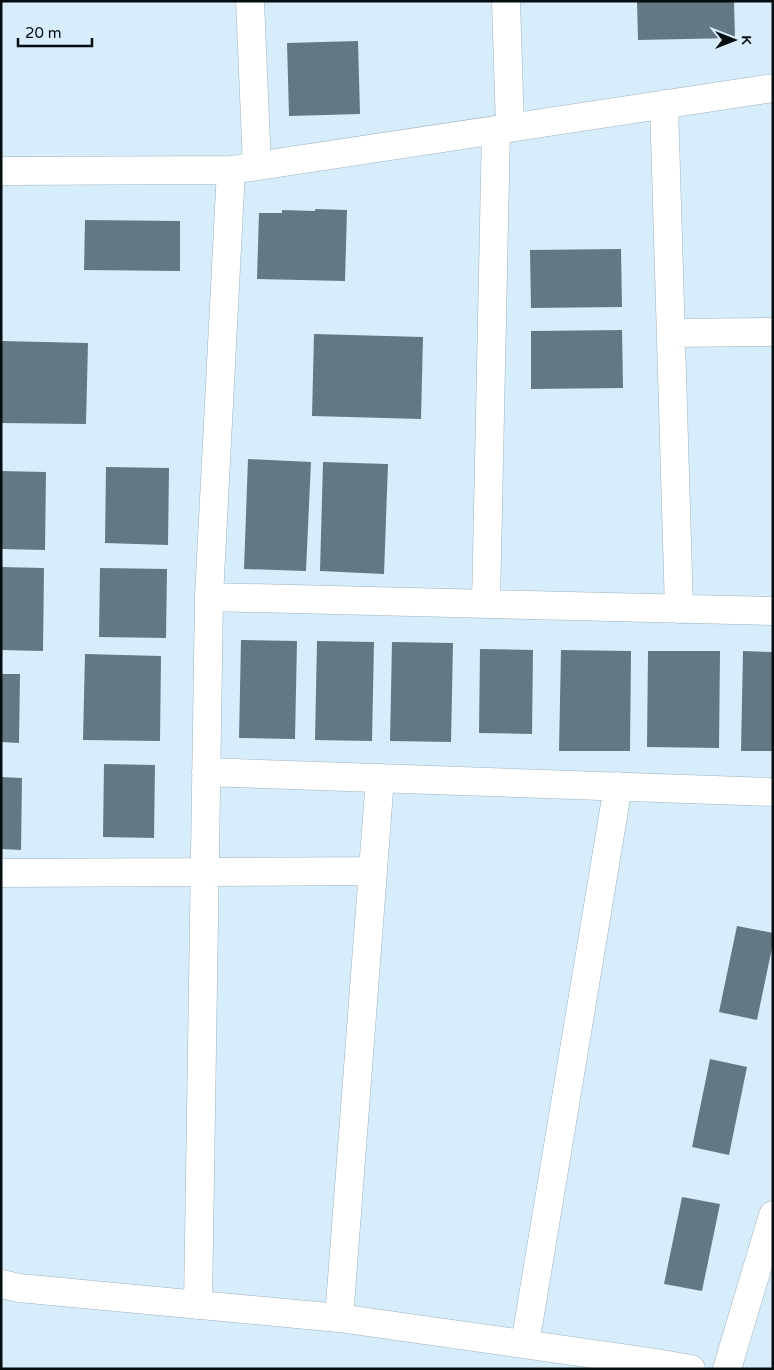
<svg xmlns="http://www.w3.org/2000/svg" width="774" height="1370" font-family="'Varela Round',sans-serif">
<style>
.building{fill:#647884}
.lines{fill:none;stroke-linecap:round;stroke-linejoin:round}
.minor-casing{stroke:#9db2bf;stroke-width:29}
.minor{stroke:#fff;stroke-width:28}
</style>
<rect width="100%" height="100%" fill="#d7edfb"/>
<path class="building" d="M637,1H734L735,38L638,40Z
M358,41L360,114L289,116L287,43Z
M315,209L347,210L345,281L257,279L259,213H282V210L315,211Z
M85,220L180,221V271L84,270Z
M621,249L622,307L531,308L530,250Z
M622,330L623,388L531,389V331Z
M314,334L423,337L421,419L312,416Z
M1,341L88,343L86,424L1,423Z
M248,459L311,462L306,571L244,569Z
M323,462L388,464L384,574L320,571Z
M106,467L169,468L168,545L105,543Z
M1,471L46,472L45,550L1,549Z
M1,567L44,568L43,651L1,650Z
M100,568L167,569L166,638L99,637Z
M241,640L297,641L295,739L239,738Z
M317,641L374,642L372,741L315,740Z
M392,642L453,643L451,742L390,741Z
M480,649L533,650L532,734L479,733Z
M561,650L631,651L630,751H559Z
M648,651H720L719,748L647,747Z
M743,651L773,652V751H741Z
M85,654L161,656L160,741L83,740Z
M1,674H20L19,743L1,742Z
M104,764L155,765L154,838L103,837Z
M1,777L22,778L21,850L1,849Z
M737,926L773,933V943L757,1020L719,1012Z
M710,1059L747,1067L729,1155L692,1147Z
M682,1197L720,1204L702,1291L664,1284Z"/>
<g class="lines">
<defs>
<path id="minor" d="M250,1L257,166
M506,1L510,128
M664,104L679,609
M1,171L231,170L773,88
M671,333L773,332
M209,597L773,611
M486,604L496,130
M206,772L773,792
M1,873L373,871
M1,1284L19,1288L339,1318L650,1362L691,1369
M198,1305L209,597L231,170
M339,1318L380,778
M525,1344L618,786
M727,1369L773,1215"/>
</defs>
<use href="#minor" class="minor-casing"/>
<use href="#minor" class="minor"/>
</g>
<rect width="774" height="1370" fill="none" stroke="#060d11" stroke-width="5"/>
<g transform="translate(734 40) rotate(90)" stroke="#d7edfb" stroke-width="4" paint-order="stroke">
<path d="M0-4L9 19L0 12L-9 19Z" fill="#060d11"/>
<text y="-8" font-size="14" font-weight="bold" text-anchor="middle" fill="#060d11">K</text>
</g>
<path d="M18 38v8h74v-8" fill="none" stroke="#060d11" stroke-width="2.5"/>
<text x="25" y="38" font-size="15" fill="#060d11" stroke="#d7edfb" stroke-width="4" paint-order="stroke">20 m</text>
</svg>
